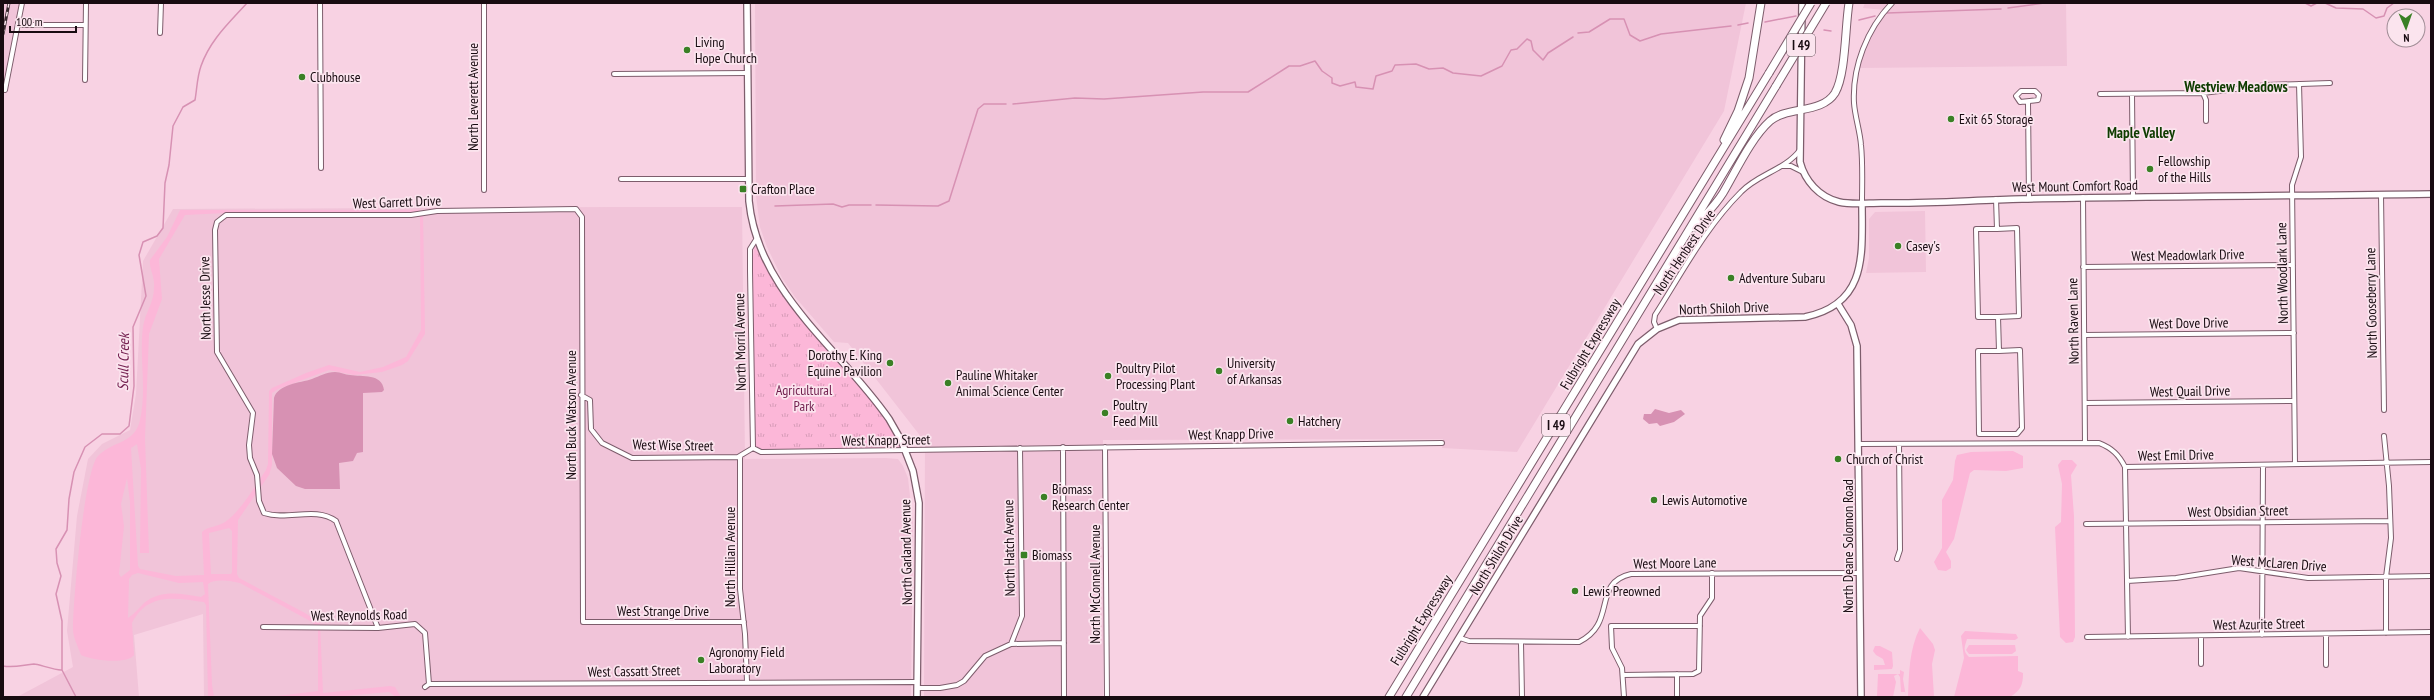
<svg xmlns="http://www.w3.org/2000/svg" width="2434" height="700" font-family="'PT Sans Narrow',sans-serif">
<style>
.built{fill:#f1c4d9}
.green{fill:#fcb7d8;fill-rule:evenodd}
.park{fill:url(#park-tufts)}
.water{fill:#d791b3}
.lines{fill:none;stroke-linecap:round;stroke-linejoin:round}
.stream{stroke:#d791b3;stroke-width:1.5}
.street-casing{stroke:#7d5d6c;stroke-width:6}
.secondary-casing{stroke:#7d5d6c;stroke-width:8}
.highway-casing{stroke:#7d5d6c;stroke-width:9}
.street{stroke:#fff;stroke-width:4}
.secondary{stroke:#fff;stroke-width:5.5}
.highway{stroke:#fff;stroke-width:7}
.rail-casing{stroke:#3a2930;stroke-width:3}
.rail{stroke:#fbe4ee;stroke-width:1.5;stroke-dasharray:4.5;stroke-linecap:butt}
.highway-bridge-casing{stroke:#7d5d6c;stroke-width:9;stroke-linecap:butt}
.highway-bridge{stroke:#fff;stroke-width:7}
.poi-dot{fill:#3a8025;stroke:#fbe4ee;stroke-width:1.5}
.labels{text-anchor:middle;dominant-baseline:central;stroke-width:3.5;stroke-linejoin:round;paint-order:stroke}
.shield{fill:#fbe4ee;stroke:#5c4c53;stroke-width:1}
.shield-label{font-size:13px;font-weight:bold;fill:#180b11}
.poi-label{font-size:14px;fill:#180b11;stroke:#fbe4ee;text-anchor:start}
.street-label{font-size:14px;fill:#180b11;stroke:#fbe4ee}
.park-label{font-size:14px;fill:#701e4d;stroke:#fbe4ee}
.neighbourhood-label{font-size:15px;font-weight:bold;fill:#0e3c00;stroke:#fbe4ee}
.water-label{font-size:15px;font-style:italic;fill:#762352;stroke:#fbe4ee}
</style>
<defs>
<pattern id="park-tufts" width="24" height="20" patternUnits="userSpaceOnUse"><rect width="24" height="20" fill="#fcb7d8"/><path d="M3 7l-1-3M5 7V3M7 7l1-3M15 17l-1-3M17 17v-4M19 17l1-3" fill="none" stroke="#d79cb8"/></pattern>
</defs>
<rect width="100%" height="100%" fill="#f8d2e3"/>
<path class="built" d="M3,3H22L6,85L3,82Z
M755,3H1746L1724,111L1517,452L1442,448L1443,439L1103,440V697H924L925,442L848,343L834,342L795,297L782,278L767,247L760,227L756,196Z
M1865,3H2066L2067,66L1858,68L1863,48L1885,10L1863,8Z
M615,207H742L745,459L886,458L898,459L903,466L908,478L913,523L911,697H204L203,614L134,635L139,697H17L73,667L67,631L77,516L88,459L102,444L130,430L136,394L143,261L173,209Z
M1925,211L1926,272L1866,273L1869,258V219L1875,212Z"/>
<path class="green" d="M180,210H419L423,212L425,334L408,361L402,365L382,372L354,375L329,370L278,389L272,393V465L269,475L238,520L237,574L239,578L305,613L320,623L323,693L390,686L395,687L401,697H396L389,692L333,697H269L318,691V630L312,622L240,583C231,581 215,578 208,584L212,685L214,697H208L206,605L204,602C175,598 148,592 132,623L134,655C127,665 90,660 81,655C78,646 73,638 73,629C73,602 84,471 98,456C112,441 135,444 140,420C147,389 139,357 143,327C145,312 154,304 154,287C155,277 149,269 150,260L167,237ZM226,213H414L420,217L421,330L406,357L383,367L360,372L329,365L306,373L272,388L269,391L268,464L266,470C256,485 240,512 225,522C218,527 208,526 202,532L204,575L176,576L140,569L138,566L131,448L137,444L141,469L140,553H149L145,438L149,334L162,299L159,259L185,215ZM127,478L130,502V570L121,577L119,574L124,526L121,504ZM229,528L232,531V572L231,574H211L209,533ZM138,573L179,583L203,582L205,594L201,597C181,594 162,589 144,603C139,608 134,614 128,618L129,579L132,575Z
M2013,451L2023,456V468L2006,471L1974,470L1970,473L1954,539L1946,552L1951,561V568L1946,571L1938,570L1934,562L1942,548V500L1953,480L1955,461L1957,455L1971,452Z
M2062,460H2072L2077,465L2071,475L2074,516L2075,637L2073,642L2066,643L2060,637L2055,527L2061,522L2062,484L2058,465Z
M1920,628L1933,644L1935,650L1932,664L1934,697H1908C1909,674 1909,649 1920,628Z
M1965,631L2016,634L2018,638L2015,640L1967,639C1965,646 1962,651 1969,657L2018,656V671L2023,673C2023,685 2021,690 2010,697H1954L1964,658L1961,636Z
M1969,645H2015L2016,651L2012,654H1969L1966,650Z
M1880,646L1892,652L1893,666L1892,669L1874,670V665H1885L1883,659L1876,655L1873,651L1875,646Z
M1900,670L1904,672L1903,679L1906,697L1905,692H1901L1900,677L1898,674L1894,676L1896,682L1893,697H1877L1878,674H1900Z"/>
<path class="park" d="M754,245L756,247C764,263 771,280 782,295C820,346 875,388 901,447L900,450H890L889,448L776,449V451L764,450L756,447L754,443L752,268Z"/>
<path class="water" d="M335,372C341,372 345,375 350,375C362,377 382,373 384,390L382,392L363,393V452L357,453L353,461L339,463L340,489H305L296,486L277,468L272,454L274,398C278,384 300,383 312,379C320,376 326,372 335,372Z
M1655,409L1669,413L1681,410L1685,414L1674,422L1660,426L1657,423L1649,424L1643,419L1644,414H1651Z"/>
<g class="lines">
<path class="stream" d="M2305,3L2311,6L2317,3
M2325,3L2336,8L2363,9L2376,18L2384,16L2387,8L2394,3
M2008,8L2044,3
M1887,13L2001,9
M1859,20L1875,16
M1765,22L1796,16
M1738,25L1748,23
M1824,30L1831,31
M1578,33L1589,32L1610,19H1624L1630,35L1640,41L1661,34L1731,26
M1013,104L1075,98L1104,99L1203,92H1248L1289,66H1300L1315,61L1322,71L1332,78V83L1340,86L1355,82L1356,87L1373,89L1376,76L1392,71L1395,65L1416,64L1429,69L1443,68L1453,73L1481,76L1502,66L1511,50L1517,49L1527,39L1531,41L1533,50L1543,60L1548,53L1573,37
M876,205L938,206L949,201L978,109L984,104H1006
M775,206L833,204L842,207L849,205H871
M3,666C14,668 23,665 34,664C38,664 54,670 61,670
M76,697L62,670V621L56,594L61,576L57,563L56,549L67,530L69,499L74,472L85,447L102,434H120L129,426L134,386L133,327L146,296L139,255L143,242L157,236L163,228L165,183L169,165L173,126L183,107L195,100C197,89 197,77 201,66C210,40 229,23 247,3"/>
<defs>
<path id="street" d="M320,3L321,168
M484,3V190
M18,25H85
M160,33L161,3
M614,74L748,73
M85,80L86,3
M5,90L22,3
M2021,91H2035L2039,95L2038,100L2020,102L2016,96Z
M2203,93L2206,100V121
M2100,94L2203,93L2267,85L2330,83
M2132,94L2133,197
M2028,103L2029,199
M1782,166H1791L1803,172
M621,179H748
M2381,195L2384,410
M2083,197L2085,443
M1996,199L1997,229H1976L1978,317H1998L1999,351H1978L1979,434H2017L2022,428L2020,350L1999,351
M1862,203C1862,184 1863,164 1861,145C1860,131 1855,117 1854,103C1852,67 1867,29 1892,3
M1997,229L2017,228L2019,316L1998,317
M2083,267L2293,265
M1657,329L1654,322L1655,315C1682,273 1705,228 1741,192C1758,174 1785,170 1800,150
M2084,335L2294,333
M581,395L590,400L591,429L602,443L632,458L738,457L753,448
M2085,403L2294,401
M2384,436L2389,486L2391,538L2386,577V633
M1859,444L2099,443C2112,448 2119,455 2125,467L2128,637
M1063,447L1064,697
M1105,447L1107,697
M753,448L761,452C988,451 1215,444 1442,443
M753,448L750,271V249L757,238
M740,456V589L745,634L747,681
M2295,464L2292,185L2301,157L2299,84
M2125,467L2431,462
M2086,524L2390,521
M1897,559L1900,550L1899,444
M2127,581L2176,578L2239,568L2308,578L2431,576
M263,627L378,628L415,624L425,633L429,684
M378,628L336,521C315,506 288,521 264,513L259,501L257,475L250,458L249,445L253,413L217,352L215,230L217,222L226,215H411L437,211L576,209L582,217L583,622H744
M2326,634V665
M2262,635L2263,465
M2201,636V664
M2087,637L2431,632
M1460,638L1469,641L1579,642C1618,623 1591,583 1631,574L1860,573
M1521,643L1522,697
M1011,644L1022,616L1020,448
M1677,674V697
M1623,675L1693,674L1699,671L1700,616L1712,598V573
M425,687L429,684L917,682
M917,688H940L957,685L964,681L985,656L1011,644L1064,643
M1624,697L1622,668L1612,648L1611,626H1700"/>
<path id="secondary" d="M747,3L749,201C758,293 840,348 889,419L901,440L913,471L919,503L917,697
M1802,3L1800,162C1805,181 1819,197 1839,202C1852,205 1868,203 1881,203C1928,204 1975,200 2022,199C2158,196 2295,196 2431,194
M1838,304L1851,325L1857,346L1861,697
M1423,697L1638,344L1657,329L1679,320L1805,317C1868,304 1862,254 1862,203"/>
<path id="highway" d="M1724,140L1738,111L1749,78L1761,3
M1694,228C1704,216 1715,206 1723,193C1736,171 1751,138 1770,121C1787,106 1822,114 1835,93C1846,74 1845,27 1849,3
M1389,697L1769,73
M1406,697L1776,86"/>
</defs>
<use href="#street" class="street-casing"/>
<use href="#secondary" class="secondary-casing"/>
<use href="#highway" class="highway-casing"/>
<use href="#street" class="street"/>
<use href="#secondary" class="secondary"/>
<use href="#highway" class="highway"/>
<defs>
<path id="rail" d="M3,34L9,3"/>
</defs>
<use href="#rail" class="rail-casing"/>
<use href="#rail" class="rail"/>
<defs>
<path id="highway-bridge" d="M1769,73L1811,3
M1776,86L1826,3"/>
</defs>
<use href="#highway-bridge" class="highway-bridge-casing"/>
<use href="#highway-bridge" class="highway-bridge"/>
</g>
<g class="poi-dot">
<circle cx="687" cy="50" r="4"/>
<circle cx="302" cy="77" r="4"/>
<circle cx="1951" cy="119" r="4"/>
<circle cx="2150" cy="169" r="4"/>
<rect x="739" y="185" width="8" height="8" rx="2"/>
<circle cx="1898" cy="246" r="4"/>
<circle cx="1731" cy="278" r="4"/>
<circle cx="890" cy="363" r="4"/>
<circle cx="1219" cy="371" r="4"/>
<circle cx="1108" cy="376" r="4"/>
<circle cx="948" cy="383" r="4"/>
<circle cx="1105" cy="413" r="4"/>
<circle cx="1290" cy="421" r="4"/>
<circle cx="1838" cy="459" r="4"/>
<circle cx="1044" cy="497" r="4"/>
<circle cx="1654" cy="500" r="4"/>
<rect x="1020" y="551" width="8" height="8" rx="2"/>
<circle cx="1575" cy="591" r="4"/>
<circle cx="701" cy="660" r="4"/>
</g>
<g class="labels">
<g class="shield">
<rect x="1787" y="34" width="28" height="22" rx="3"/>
<rect x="1542" y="414" width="28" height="22" rx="3"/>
</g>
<g class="shield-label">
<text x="1801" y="45">I 49</text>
<text x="1556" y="425">I 49</text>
</g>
<g class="poi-label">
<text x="695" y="42">Living<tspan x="695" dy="16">Hope Church</tspan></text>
<text x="310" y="77">Clubhouse</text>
<text x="1959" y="119">Exit 65 Storage</text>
<text x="2158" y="161">Fellowship<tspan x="2158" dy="16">of the Hills</tspan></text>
<text x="751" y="189">Crafton Place</text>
<text x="1906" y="246">Casey's</text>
<text x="1739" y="278">Adventure Subaru</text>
<text x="882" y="355" text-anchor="end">Dorothy E. King<tspan x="882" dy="16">Equine Pavilion</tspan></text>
<text x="1227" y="363">University<tspan x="1227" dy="16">of Arkansas</tspan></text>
<text x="1116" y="368">Poultry Pilot<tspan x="1116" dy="16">Processing Plant</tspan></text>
<text x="956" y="375">Pauline Whitaker<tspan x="956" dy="16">Animal Science Center</tspan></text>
<text x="1113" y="405">Poultry<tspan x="1113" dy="16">Feed Mill</tspan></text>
<text x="1298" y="421">Hatchery</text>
<text x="1846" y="459">Church of Christ</text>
<text x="1052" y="489">Biomass<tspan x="1052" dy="16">Research Center</tspan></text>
<text x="1662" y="500">Lewis Automotive</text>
<text x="1032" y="555">Biomass</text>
<text x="1583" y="591">Lewis Preowned</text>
<text x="709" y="652">Agronomy Field<tspan x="709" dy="16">Laboratory</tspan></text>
</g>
<g class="street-label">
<text transform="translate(473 97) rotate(-90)">North Leverett Avenue</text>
<text transform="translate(2075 186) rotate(-1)">West Mount Comfort Road</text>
<text transform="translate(397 202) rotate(-2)">West Garrett Drive</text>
<text transform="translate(1684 252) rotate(-56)">North Henbest Drive</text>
<text transform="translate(2188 255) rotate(-1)">West Meadowlark Drive</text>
<text transform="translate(2282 273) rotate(-91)">North Woodlark Lane</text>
<text transform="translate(205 298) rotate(-91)">North Jesse Drive</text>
<text transform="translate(2371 303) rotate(-91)">North Gooseberry Lane</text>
<text transform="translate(1724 308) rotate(-2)">North Shiloh Drive</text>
<text transform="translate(2073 321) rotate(-91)">North Raven Lane</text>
<text transform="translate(2189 323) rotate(-1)">West Dove Drive</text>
<text transform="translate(740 342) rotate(-91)">North Morril Avenue</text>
<text transform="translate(1590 344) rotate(-59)">Fulbright Expressway</text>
<text transform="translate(2190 391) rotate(-1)">West Quail Drive</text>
<text transform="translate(571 415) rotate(-90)">North Buck Watson Avenue</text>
<text transform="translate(1231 434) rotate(-1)">West Knapp Drive</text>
<text transform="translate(886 440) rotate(-1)">West Knapp Street</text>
<text transform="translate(673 445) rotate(1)">West Wise Street</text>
<text transform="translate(2176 455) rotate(-1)">West Emil Drive</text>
<text transform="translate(2238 511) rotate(-1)">West Obsidian Street</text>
<text transform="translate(1848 546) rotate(-90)">North Deane Solomon Road</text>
<text transform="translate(1009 548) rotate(-91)">North Hatch Avenue</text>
<text transform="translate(906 552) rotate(-91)">North Garland Avenue</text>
<text transform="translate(1496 555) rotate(-59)">North Shiloh Drive</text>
<text transform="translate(730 557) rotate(-90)">North Hillian Avenue</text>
<text transform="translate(1675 563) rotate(-1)">West Moore Lane</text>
<text transform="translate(2279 563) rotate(4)">West McLaren Drive</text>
<text transform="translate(1095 584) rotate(-90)">North McConnell Avenue</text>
<text x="663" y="611">West Strange Drive</text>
<text transform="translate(359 615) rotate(-1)">West Reynolds Road</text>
<text transform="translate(1421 620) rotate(-58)">Fulbright Expressway</text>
<text transform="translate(2259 624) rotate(-1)">West Azurite Street</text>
<text transform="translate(634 671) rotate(-1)">West Cassatt Street</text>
</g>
<g class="park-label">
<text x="804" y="390">Agricultural<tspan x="804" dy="16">Park</tspan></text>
</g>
<g class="neighbourhood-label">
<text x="2236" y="86">Westview Meadows</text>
<text x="2141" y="132">Maple Valley</text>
</g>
<g class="water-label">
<text transform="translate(123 362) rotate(-89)">Scull Creek</text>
</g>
</g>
<rect width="2434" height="700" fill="none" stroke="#180b11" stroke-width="8"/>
<g transform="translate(2406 28) rotate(178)"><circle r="19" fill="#fbe4ee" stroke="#a08d96"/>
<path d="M0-3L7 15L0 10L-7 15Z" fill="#3a8025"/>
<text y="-6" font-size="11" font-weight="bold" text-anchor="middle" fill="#180b11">N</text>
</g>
<path d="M10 26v6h66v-6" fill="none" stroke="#180b11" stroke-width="2"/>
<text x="16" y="26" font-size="12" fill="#180b11" stroke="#fbe4ee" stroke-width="3" paint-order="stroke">100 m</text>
</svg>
